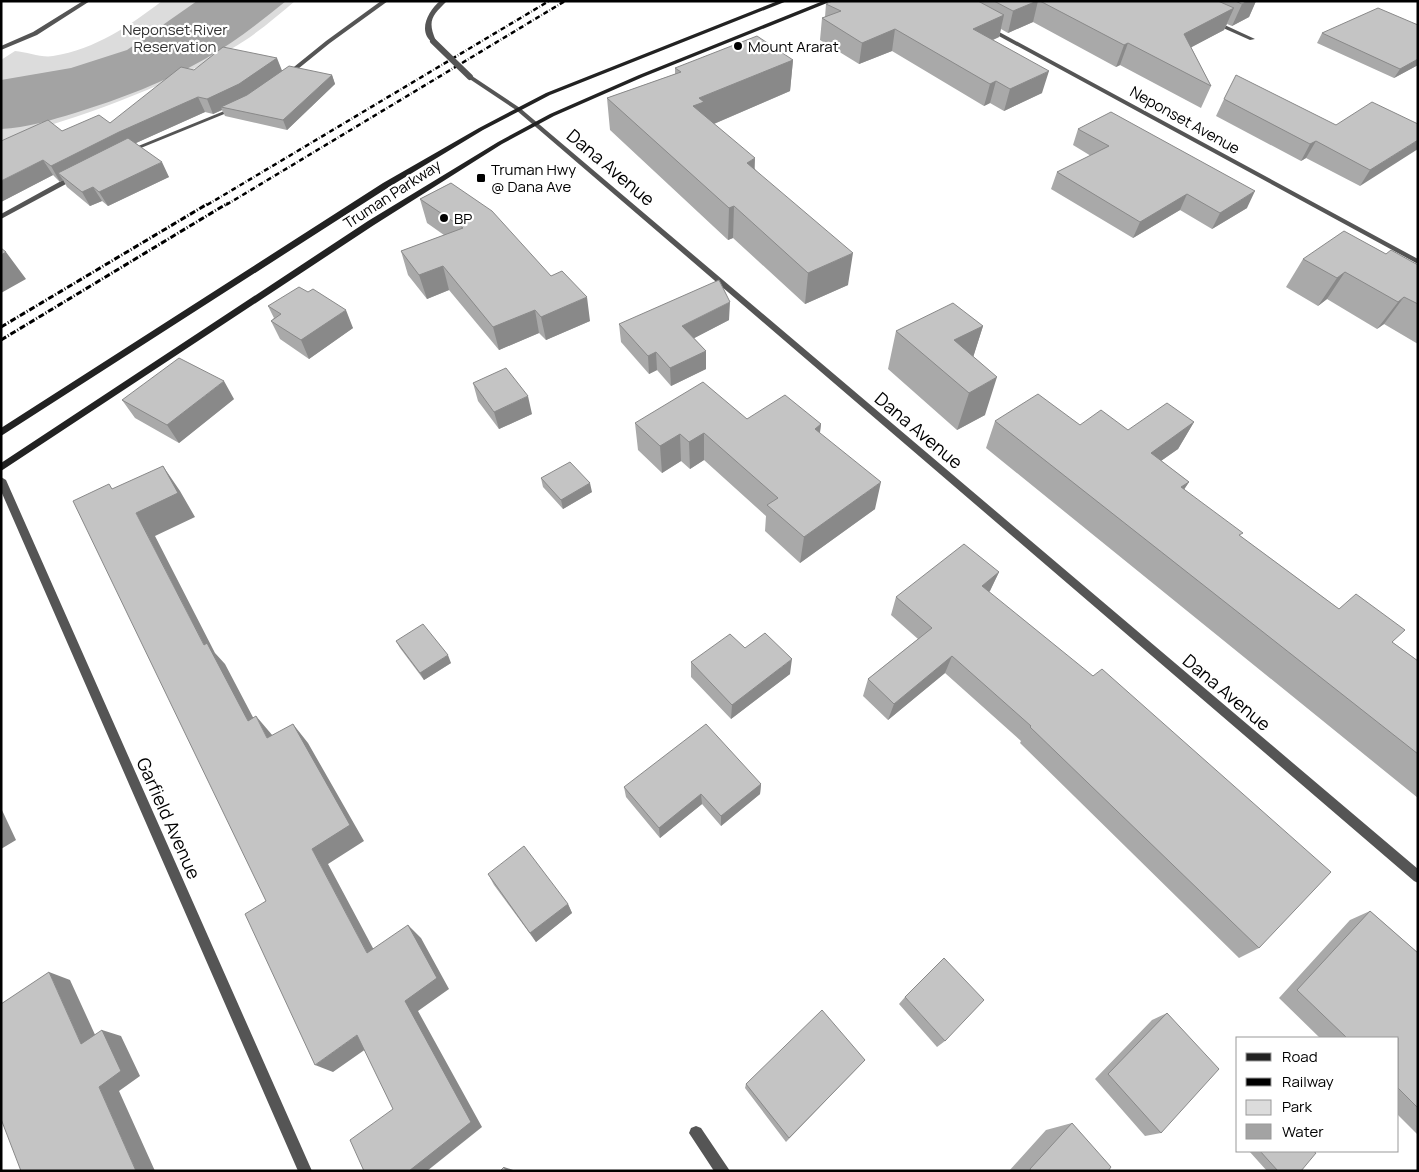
<svg xmlns="http://www.w3.org/2000/svg" width="1419" height="1172" font-family="Manrope,sans-serif">
<style>
.green{fill:#dcdcdc}
.water{fill:#a3a3a3}
.lines{fill:none;stroke-linecap:round;stroke-linejoin:round}
.minor{fill:#555;fill-rule:evenodd}
.tertiary{fill:#555;fill-rule:evenodd}
.secondary{fill:#222;fill-rule:evenodd}
.rail-far1{stroke:#000;stroke-width:2.5;stroke-dasharray:5 2 0.5 2;stroke-linecap:butt}
.rail{stroke:#000;stroke-width:3;stroke-dasharray:6 2 1 2;stroke-linecap:butt}
.tertiary-bridge{stroke:#555;stroke-width:6}
.wall{fill:#a9a9a9}
.shaded-wall{fill:#898989}
.building{fill:#c4c4c4;stroke:#898989}
.poi-dot{fill:#000;stroke:#fff;stroke-width:2}
.labels{text-anchor:middle;dominant-baseline:central;stroke-width:4.5;stroke-linejoin:round;paint-order:stroke}
.far-park-label{font-size:15px;fill:#333;stroke:#fff}
.far-poi-label{font-size:15px;fill:#000;stroke:#fff;text-anchor:start}
.far-street-label{font-size:15px;fill:#000;stroke:#fff}
.street-label{font-size:18px;fill:#000;stroke:#fff}
</style>
<rect width="100%" height="100%" fill="#fff"/>
<path class="green" d="M162,1H295C275,18 254,36 231,49C159,90 81,117 1,140V60L15,51C27,52 42,58 53,56C96,49 129,26 162,1Z"/>
<path class="water" d="M197,1H286C260,22 234,43 205,59C165,82 120,99 75,113C51,120 27,128 1,129V80L71,68L127,50Z"/>
<g class="lines">
<path class="minor" d="M83,1H90L37,35L1,50V46L33,32Z
M381,1H388L330,43L288,77H284V75L326,41Z
M1212,21H1216L1255,39L1250,40L1212,23Z
M986,27H990L1418,259V264L986,29Z
M234,107L239,108L131,152L126,151Z
M72,175L79,177L1,219V214Z
M1,477L6,480L312,1171H298L1,491Z
M696,1126L701,1128L730,1171H714L689,1133L691,1128Z"/>
<path class="tertiary" d="M440,1H447C432,16 427,20 436,41L433,43C417,32 428,11 440,1Z
M468,76H472L520,108L1418,869V883L1414,881L516,110L468,78Z"/>
<path class="secondary" d="M778,1H787L550,95L483,130L389,187L1,436V428L383,183L479,128L546,93Z
M823,1H832L643,77L554,116L502,144L374,225L1,471V463L368,221L498,142L550,114L639,75Z"/>
<path class="rail-far1" d="M207,205L549,1
M226,205L565,1"/>
<path class="rail" d="M1,327L209,203
M1,340L228,203"/>
<path class="tertiary-bridge" d="M433,41L470,77"/>
</g>
<path class="wall" d="M832,1H1256L1249,17L1232,26L1227,24L1224,30L1191,47L1211,86L1201,108L1120,65L1116,67L1033,22L1008,33L1001,29L999,37L993,40L1042,93L1004,111L990,103L984,106L892,51L859,64L820,40L822,18L825,17L826,4Z
M1322,33L1418,65L1394,78L1317,43Z
M793,60L790,91L714,124L755,169L848,285L805,304L733,238L728,240L610,130L607,98L675,74V68Z
M194,70L282,71L332,75L335,84L287,130L225,116L222,110L213,114L205,112L136,143L169,177L108,206L102,201L90,206L67,187L63,180L60,182L53,175L1,202L62,131L110,123Z
M1224,99L1336,125L1418,124L1360,186L1306,158L1301,161L1216,116Z
M1078,129L1247,208L1212,229L1180,210L1133,238L1051,189L1057,172L1091,156L1073,145Z
M451,183L590,321L546,340L539,333L499,350L449,290L427,299L408,275L401,251L444,235L427,223L420,199Z
M1386,254L1418,265V344L1384,324L1377,329L1327,299L1318,306L1286,287L1303,259Z
M308,292L353,328L309,359L280,339L271,321L274,318L268,306Z
M729,320L694,338L706,351V369L671,386L657,370L649,374L621,342L619,324Z
M983,326L973,357L985,415L957,430L888,369L896,331Z
M473,383L532,414L499,429L478,401Z
M234,399L179,443L135,418L122,400Z
M747,419L821,424L820,433L875,509L800,563L765,531L766,516L704,460L690,469L681,461L662,473L638,450L635,423Z
M995,421L1080,425L1128,430L1194,422L1178,449L1161,461L1189,482L1184,489L1240,536L1339,609L1392,642L1418,661V798L986,448Z
M541,478L592,492L563,509L543,487Z
M999,572L989,592L1259,948L1239,958L1020,743L1021,741L945,673L888,720L863,696L868,679L918,639L891,615L896,597Z
M396,641L451,663L424,680L400,648Z
M745,648L790,674L731,719L691,677V662Z
M761,784L760,794L721,826L702,804L660,838L626,797L624,787Z
M488,874L568,904L572,913L536,942L494,885Z
M1370,911L1418,953V1135L1398,1115V1038H1320L1279,998L1350,920Z
M905,997L945,1041L937,1047L899,1004Z
M1167,1013L1161,1133L1145,1136L1095,1079L1152,1020Z
M865,1060L786,1142L745,1088L746,1084Z
M1072,1123L1108,1171H1009L1046,1130Z
M1249,1151H1313L1301,1171H1267Z"/>
<path class="shaded-wall" d="M1037,1H1038L1033,22L1008,33L1013,11Z
M1248,1H1256L1249,17L1232,26L1242,4Z
M1234,8L1224,30L1175,56L1184,34Z
M1004,15L999,37L968,51L973,29Z
M895,29L892,51L859,64L862,43Z
M1128,43L1120,65L1116,67L1124,45Z
M277,58L283,73L226,108L221,107L222,110L213,114L207,99Z
M1418,59V65L1394,78L1400,69Z
M793,60L790,91L704,128L693,106L699,98Z
M1049,71L1042,93L1004,111L1010,89Z
M332,75L335,84L287,130L283,120Z
M996,81L990,103L984,106L990,84Z
M198,97L205,112L127,147L58,173L63,180L60,182L51,166L119,132Z
M1418,140V149L1360,186L1370,170Z
M1316,141L1306,158L1301,161L1310,144Z
M755,158L754,191L747,163Z
M43,160L53,175L1,202V181Z
M162,162L169,177L108,206L99,192Z
M93,187L102,201L90,206L82,192Z
M1255,191L1247,208L1212,229L1220,213Z
M1187,194L1180,210L1133,238L1140,222Z
M734,206L733,238L728,240L729,208Z
M6,252L26,279L1,293V255Z
M853,253L848,285L805,304L808,273Z
M443,266L449,290L427,299L419,275Z
M1345,272L1327,299L1318,306L1337,278Z
M587,297L590,321L546,340L541,317Z
M1404,297L1384,324L1377,329L1398,302Z
M730,302L729,320L683,344L682,326Z
M346,310L353,328L309,359L301,340Z
M535,310L539,333L499,350L493,327Z
M983,326L971,364L954,340Z
M706,351V369L671,386L670,368Z
M656,352L657,370L649,374L648,356Z
M997,377L985,415L957,430L969,393Z
M224,381L234,399L179,443L167,425Z
M528,396L532,414L499,429L494,412Z
M1194,422L1178,449L1135,479L1151,453Z
M821,424L817,452L815,429Z
M704,433V460L690,469L689,442Z
M680,434L681,461L662,473L660,446Z
M163,466L180,491L195,517L155,536L215,653L225,664L265,740L248,721L204,645L136,513Z
M881,482L875,509L800,563L804,537Z
M1189,482L1172,508L1181,487Z
M590,483L592,492L563,509L561,500Z
M999,572L990,591L974,604L982,586Z
M448,655L451,663L424,680L420,673Z
M952,656L945,673L888,720L894,704Z
M792,659L790,674L731,719L732,705Z
M256,716L273,736L267,738Z
M293,724L308,743L364,841L328,864L382,965L367,953L312,849Z
M761,784L760,794L721,826V816Z
M701,794L702,804L660,838L659,828Z
M1,808L16,840L1,849Z
M568,904L572,913L536,942L530,933Z
M408,925L421,938L449,989L418,1011L482,1127L427,1171H409L405,1001Z
M49,972L70,980L102,1050L81,1044Z
M102,1030L121,1036L140,1076L119,1091L155,1171H136L99,1087Z
M357,1035L373,1044L333,1072L315,1065Z
M504,1167L516,1171H506Z"/>
<path class="building" d="M832,1H978L1004,15L973,29L1049,71L1010,89L996,81L990,84L895,29L862,43L822,18L841,11L826,4Z
M994,1H1037L1013,11Z
M1040,1H1218L1234,8L1184,34L1211,86L1128,43L1124,45Z
M1235,1H1248L1242,4Z
M1378,8L1418,25V59L1400,69L1322,33Z
M757,36L793,60L699,98L704,102L693,106L755,158L747,163L853,253L808,273L734,206L729,208L607,98L681,72L675,68Z
M223,47L277,58L239,84L207,99L198,97L119,132L51,166L43,160L1,181V141L48,120L62,131L99,115L110,123L181,67L194,70Z
M289,66L332,75L283,120L221,107L247,95Z
M1236,75L1336,125L1372,102L1418,124V140L1370,170L1316,141L1310,144L1224,99Z
M1111,112L1255,191L1220,213L1187,194L1140,222L1057,172L1109,146L1078,129Z
M128,138L162,162L99,192L93,187L82,192L58,173Z
M451,183L492,211L551,276L562,271L587,297L541,317L535,310L493,327L443,266L419,275L401,251L463,228L420,199Z
M1344,231L1386,254L1391,250L1418,265V304L1404,297L1398,302L1345,272L1337,278L1303,259Z
M1,248L6,252L1,255Z
M719,280L730,302L682,326L706,351L670,368L656,352L648,356L619,324Z
M299,287L308,292L313,289L346,310L301,340L271,321L281,314L268,306Z
M953,303L983,326L954,340L997,377L969,393L896,331Z
M179,358L224,381L167,425L122,400Z
M506,368L528,396L494,412L473,383Z
M703,382L747,419L785,395L821,424L815,429L881,482L804,537L767,505L778,498L704,433L689,442L680,434L660,446L635,423Z
M1038,394L1080,425L1101,410L1128,430L1167,403L1194,422L1151,453L1189,482L1181,487L1243,533L1239,535L1339,609L1356,594L1405,630L1392,642L1418,661V754L995,421Z
M570,462L590,483L561,500L541,478Z
M163,466L178,493L136,513L204,645L207,643L248,721L256,716L267,738L293,724L350,825L312,849L367,953L408,925L437,978L405,1001L471,1122L409,1171H364L350,1140L393,1109L357,1035L315,1065L245,914L266,901L73,501L109,484L112,489Z
M964,544L999,572L982,586L1093,676L1102,669L1331,872L1259,948L1030,727L1031,726L952,656L894,704L868,679L932,628L896,597Z
M423,624L448,655L420,673L396,641Z
M765,633L792,659L732,705L691,662L730,634L745,648Z
M706,724L761,784L721,816L701,794L659,828L624,787Z
M524,846L568,904L530,933L488,874Z
M1370,911L1418,953V1108L1398,1088V1038H1347L1297,990Z
M944,958L984,1000L945,1041L905,997Z
M49,972L81,1044L102,1030L121,1071L99,1087L136,1171H21L1,1119V1004Z
M822,1010L865,1060L789,1138L746,1084Z
M1167,1013L1219,1069L1161,1133L1108,1074Z
M1072,1123L1111,1167L1108,1171H1031L1030,1169Z
M1260,1151H1313L1316,1153L1301,1171H1278Z
M504,1167L506,1171H500Z"/>
<g class="poi-dot">
<circle cx="738" cy="46" r="5"/>
<rect x="476" y="173" width="10" height="10" rx="2.5"/>
<circle cx="444" cy="218" r="5"/>
</g>
<g class="labels">
<g class="far-park-label">
<text x="175" y="29">Neponset River<tspan x="175" dy="17">Reservation</tspan></text>
</g>
<g class="far-poi-label">
<text x="748" y="46">Mount Ararat</text>
<text x="491" y="169">Truman Hwy<tspan x="491" dy="17">@ Dana Ave</tspan></text>
<text x="454" y="218">BP</text>
</g>
<g class="far-street-label">
<text transform="translate(1185 120) rotate(29)">Neponset Avenue</text>
<text transform="translate(392 194) rotate(-33)">Truman Parkway</text>
</g>
<g class="street-label">
<text transform="translate(611 167) rotate(40)">Dana Avenue</text>
<text transform="translate(919 430) rotate(40)">Dana Avenue</text>
<text transform="translate(1227 692) rotate(40)">Dana Avenue</text>
<text transform="translate(169 818) rotate(66)">Garfield Avenue</text>
</g>
</g>
<rect width="1419" height="1172" fill="none" stroke="#000000" stroke-width="5"/>
<rect x="1236" y="1037" width="162" height="115" fill="#ffffff" stroke="#999999"/>
<rect x="1246" y="1053" width="25" height="8" fill="#222222" stroke="#999999"/>
<text x="1282" y="1062" font-size="15" fill="#000000">Road</text>
<rect x="1246" y="1078" width="25" height="8" fill="#000000" stroke="#999999"/>
<text x="1282" y="1087" font-size="15" fill="#000000">Railway</text>
<rect x="1246" y="1100" width="25" height="15" fill="#dcdcdc" stroke="#999999"/>
<text x="1282" y="1112" font-size="15" fill="#000000">Park</text>
<rect x="1246" y="1124" width="25" height="15" fill="#a3a3a3" stroke="#999999"/>
<text x="1282" y="1137" font-size="15" fill="#000000">Water</text>
</svg>
